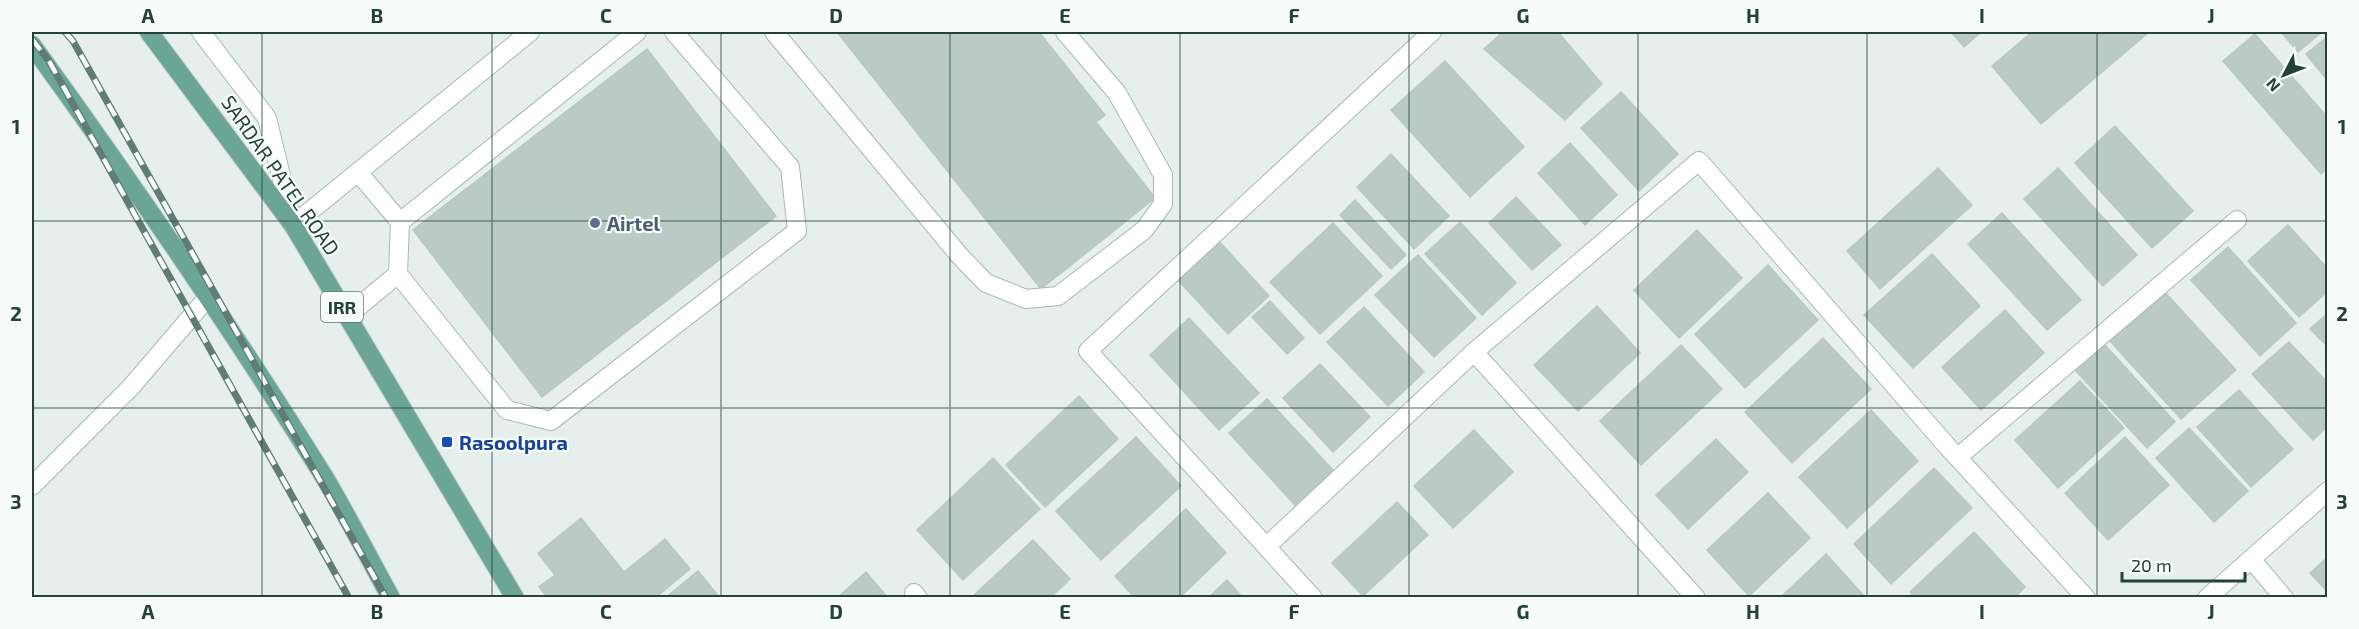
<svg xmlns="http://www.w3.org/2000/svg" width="2359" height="629" font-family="'Exo 2',sans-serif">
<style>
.building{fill:#bbcac4;stroke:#b8c9c2;stroke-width:1.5}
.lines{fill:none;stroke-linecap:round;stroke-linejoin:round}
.service-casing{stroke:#a8b8b2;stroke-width:20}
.minor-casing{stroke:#a8b8b2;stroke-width:20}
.secondary-casing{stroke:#a4bbb3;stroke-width:20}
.primary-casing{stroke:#c2cac8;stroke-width:20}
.service{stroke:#fff;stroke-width:18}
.minor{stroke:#fff;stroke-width:18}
.secondary{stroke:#fff;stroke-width:18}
.primary{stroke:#6aa596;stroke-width:18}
.rail-casing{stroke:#5f7d75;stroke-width:7}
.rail{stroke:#f7fbf9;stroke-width:4.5;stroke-dasharray:14;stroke-linecap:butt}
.grid{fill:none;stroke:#24423a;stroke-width:1.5;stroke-opacity:0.55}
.service-dot{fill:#5c6f8a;stroke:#f7fbf9;stroke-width:2}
.transit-dot{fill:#1a4fb4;stroke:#f7fbf9;stroke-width:2}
.labels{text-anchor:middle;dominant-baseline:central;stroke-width:4.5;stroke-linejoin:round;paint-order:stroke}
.shield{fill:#f7fbf9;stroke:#637a73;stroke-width:1.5}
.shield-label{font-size:18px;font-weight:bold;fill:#24423a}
.street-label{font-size:20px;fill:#24423a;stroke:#f7fbf9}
.service-label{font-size:20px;font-weight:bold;fill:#4e5e75;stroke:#f7fbf9;text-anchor:start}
.transit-label{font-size:20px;font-weight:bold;fill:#164399;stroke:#f7fbf9;text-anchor:start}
.neatline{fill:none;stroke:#24423a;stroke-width:2}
.grid-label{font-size:20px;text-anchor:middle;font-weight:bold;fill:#24423a}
</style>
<rect width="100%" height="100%" fill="#e6efeb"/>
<path class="building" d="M837,32H1039L1105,115L1096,122L1155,198L1041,289Z
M1503,32H1558L1602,84L1565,120L1484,49Z
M1951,32H1981L1964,47Z
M2032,32H2149L2041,124L1992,66Z
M2281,32H2322L2298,52Z
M2255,34L2328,118V168L2321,174L2223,61Z
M2328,36V81L2306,54Z
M647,49L776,216L542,397L413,230Z
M1445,61L1524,147L1470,197L1391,110Z
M1621,92L1678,154L1639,191L1581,128Z
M2115,126L2193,211L2152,248L2075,163Z
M1570,143L1617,195L1585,225L1538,173Z
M1391,154L1449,216L1414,249L1357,187Z
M1938,168L1972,205L1880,289L1847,251Z
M2058,168L2137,255L2103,286L2024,199Z
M1516,197L1561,245L1532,270L1489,223Z
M1355,200L1406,255L1391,269L1340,215Z
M2002,213L2081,300L2047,330L1968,244Z
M1460,222L1516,283L1482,315L1425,254Z
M1333,223L1382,276L1320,334L1270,282Z
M2288,225L2328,269V291L2299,317L2248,261Z
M1697,230L1742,278L1679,338L1634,290Z
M1216,238L1269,296L1228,334L1175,277Z
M2228,247L2296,323L2260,356L2191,280Z
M1932,254L1980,306L1913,368L1864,315Z
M1418,255L1476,318L1434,357L1375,295Z
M1768,265L1818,320L1745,388L1695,334Z
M2163,290L2236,370L2181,419L2109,340Z
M1270,301L1304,338L1287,354L1252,317Z
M1597,306L1640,353L1578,411L1534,365Z
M1364,307L1424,372L1388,406L1327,342Z
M2005,310L2044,353L1981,410L1942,367Z
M2328,313V347L2310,329Z
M1189,318L1259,393L1219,430L1150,355Z
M1823,338L1871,389L1792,463L1745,412Z
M2289,342L2328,383V426L2313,440L2252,374Z
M1681,345L1722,389L1641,465L1600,421Z
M2105,345L2175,422L2147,448L2076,371Z
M1320,364L1370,417L1333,452L1283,398Z
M2080,381L2124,428L2058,488L2015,440Z
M2239,390L2293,449L2251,487L2197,427Z
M1079,396L1118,439L1045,507L1006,465Z
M1267,399L1333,470L1295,505L1229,433Z
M1871,410L1918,461L1847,528L1799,477Z
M2189,428L2248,491L2214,522L2156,458Z
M1474,430L1513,472L1453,528L1414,486Z
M1136,437L1181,486L1101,560L1056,511Z
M2125,437L2169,485L2108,540L2065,493Z
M1716,439L1748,472L1688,529L1656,495Z
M993,458L1040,509L963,580L917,530Z
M1934,468L1972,508L1891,584L1854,544Z
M1768,493L1810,538L1749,596L1707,550Z
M1397,502L1428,535L1363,596L1332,563Z
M1186,509L1226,553L1179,598H1135L1115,576Z
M581,518L624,572L665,539L690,569L655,598H548L539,587L555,575L538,553Z
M1974,532L2025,587L2014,598H1915L1910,592Z
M1033,540L1070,579L1050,598H971Z
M1826,554L1866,598H1780Z
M2328,557V592L2310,573Z
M698,571L720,598H665Z
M866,572L888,598H837Z
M1227,580L1243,598H1208Z"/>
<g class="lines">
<defs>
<path id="service" d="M637,32L400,222L398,274L507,410L551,421L797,231L790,167L674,32
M774,32L959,255L986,283L1026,299L1058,296L1144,230L1163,204V175L1117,93L1065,32
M358,172L400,222
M347,316L398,274"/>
<path id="minor" d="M293,225L530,32
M1474,352L1696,598
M1958,457L2237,220
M32,486L131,387L208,297
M1267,546L1474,352L1699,161L1947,446L2086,598
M2251,559L2284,598
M914,593L918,598
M1313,598L1088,351L1432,32
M2207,598L2328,491"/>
<path id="secondary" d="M201,32L267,118L293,225"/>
<path id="primary" d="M149,32L293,225L515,598
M32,45C134,186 233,330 325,478C348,517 369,558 391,598"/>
</defs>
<use href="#service" class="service-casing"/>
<use href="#minor" class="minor-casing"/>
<use href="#secondary" class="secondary-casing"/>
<use href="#primary" class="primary-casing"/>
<use href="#service" class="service"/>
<use href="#minor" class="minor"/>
<use href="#secondary" class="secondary"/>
<use href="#primary" class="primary"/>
<defs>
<path id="rail" d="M65,32L73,41L386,598
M32,39L49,61L349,598"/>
</defs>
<use href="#rail" class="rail-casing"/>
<use href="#rail" class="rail"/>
</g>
<path class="grid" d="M262,32V598M492,32V598M721,32V598M950,32V598M1180,32V598M1409,32V598M1638,32V598M1867,32V598M2097,32V598M32,221H2328M32,408H2328"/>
<circle class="service-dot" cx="595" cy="223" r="6"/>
<rect class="transit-dot" x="441" y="436" width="12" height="12" rx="3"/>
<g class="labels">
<rect class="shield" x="321" y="292" width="42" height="30" rx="4.5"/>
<g class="shield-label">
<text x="342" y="307">IRR</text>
</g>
<g class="street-label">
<text transform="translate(281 175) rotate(55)">SARDAR PATEL ROAD</text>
</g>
<g class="service-label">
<text x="607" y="223">Airtel</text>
</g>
<g class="transit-label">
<text x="459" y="442">Rasoolpura</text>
</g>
</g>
<rect width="2359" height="629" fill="none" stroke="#f7fbf9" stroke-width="66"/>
<g transform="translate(2284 75) rotate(228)" stroke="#f7fbf9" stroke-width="4.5" paint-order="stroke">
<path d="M0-4.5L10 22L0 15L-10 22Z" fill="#24423a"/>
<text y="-9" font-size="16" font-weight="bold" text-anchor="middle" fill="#24423a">N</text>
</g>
<path d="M2122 572v9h123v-9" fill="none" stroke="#24423a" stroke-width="3"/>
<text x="2131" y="572" font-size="18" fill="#24423a" stroke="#f7fbf9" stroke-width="4.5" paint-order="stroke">20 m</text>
<rect x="33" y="33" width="2293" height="563" class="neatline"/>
<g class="grid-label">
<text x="148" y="23">A</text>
<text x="377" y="23">B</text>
<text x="606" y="23">C</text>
<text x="836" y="23">D</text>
<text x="1065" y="23">E</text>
<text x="1294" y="23">F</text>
<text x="1523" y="23">G</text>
<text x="1753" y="23">H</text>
<text x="1982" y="23">I</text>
<text x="2211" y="23">J</text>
<text x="16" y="134">1</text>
<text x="2342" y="134">1</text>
<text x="16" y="321">2</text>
<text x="2342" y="321">2</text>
<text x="16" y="509">3</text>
<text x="2342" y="509">3</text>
<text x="148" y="619">A</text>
<text x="377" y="619">B</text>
<text x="606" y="619">C</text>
<text x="836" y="619">D</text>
<text x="1065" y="619">E</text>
<text x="1294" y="619">F</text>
<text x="1523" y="619">G</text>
<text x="1753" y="619">H</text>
<text x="1982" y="619">I</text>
<text x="2211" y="619">J</text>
</g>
</svg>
